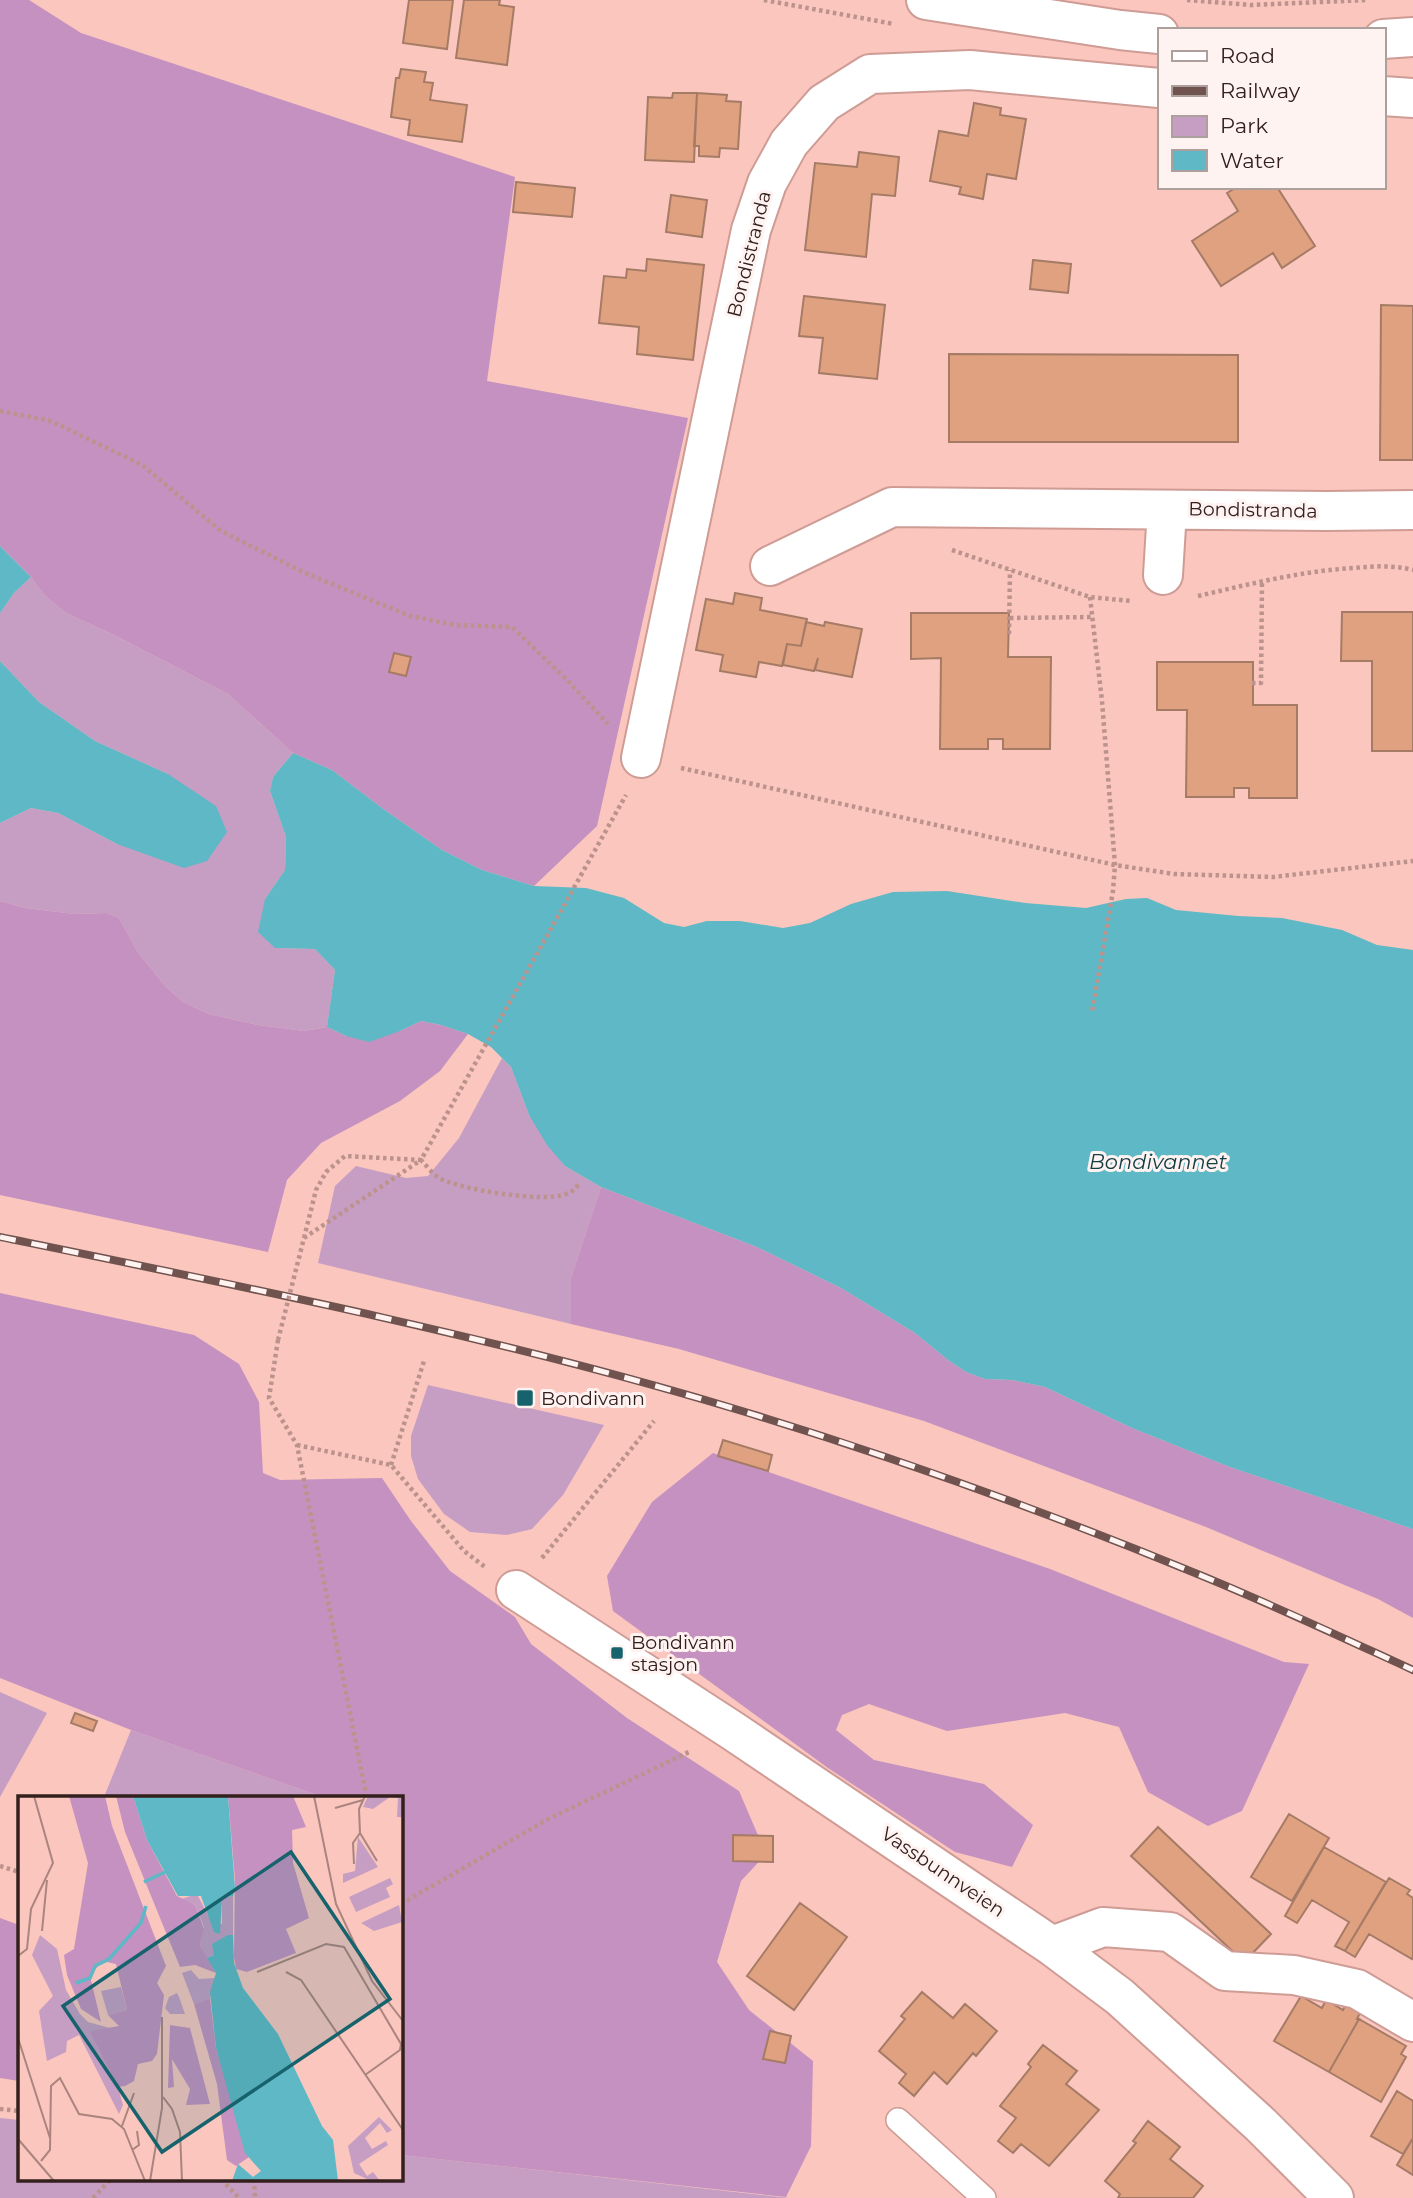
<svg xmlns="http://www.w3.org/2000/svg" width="1413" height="2198" font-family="Montserrat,sans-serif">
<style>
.green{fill:#c69ec3}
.forest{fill:#c491c0}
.water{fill:#5eb8c6}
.building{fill:#e0a180;stroke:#a57b66;stroke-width:2}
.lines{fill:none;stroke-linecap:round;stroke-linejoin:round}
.lane-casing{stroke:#ce9c95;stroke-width:26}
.street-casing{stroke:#ce9c95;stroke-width:42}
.primary-casing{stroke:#ce9c95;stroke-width:42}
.path{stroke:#bc938c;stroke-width:4.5;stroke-dasharray:3.5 3.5;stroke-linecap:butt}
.lane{stroke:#fff;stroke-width:23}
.street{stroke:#fff;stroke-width:38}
.primary{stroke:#fff;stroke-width:38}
.rail-casing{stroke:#70534e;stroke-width:8}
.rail{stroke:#fef3f1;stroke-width:5;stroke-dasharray:16;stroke-linecap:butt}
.path-bridge{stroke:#bc938c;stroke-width:4.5;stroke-dasharray:3.5 3.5;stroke-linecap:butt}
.poi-dot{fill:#16626d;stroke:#fef3f1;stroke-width:2.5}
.labels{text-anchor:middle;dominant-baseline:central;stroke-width:6;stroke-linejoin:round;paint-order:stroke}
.street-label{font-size:19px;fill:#33201d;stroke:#fef3f1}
.poi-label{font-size:19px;fill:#33201d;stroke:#fef3f1;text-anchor:start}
.water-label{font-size:21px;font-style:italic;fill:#133e44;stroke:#fef3f1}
.inset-river{fill:none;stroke:#5eb8c6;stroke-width:3.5}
.inset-road{fill:none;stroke:#aa847e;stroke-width:2}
.view{fill:#16626d;fill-opacity:0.15;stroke:#16626d;stroke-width:3.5}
.inset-edge{fill:none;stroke:#33201d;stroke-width:3.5}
</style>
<rect width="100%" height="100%" fill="#fac6be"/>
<path class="green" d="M31,577L44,595L66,613L114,635L228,694L293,753L273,777L270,791L286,837L285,870L265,899L275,948L315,949L335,970L327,1027L304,1031L258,1025L209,1014L183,1002L165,986L137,951L119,918L107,913L75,914L25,908L0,901V823L31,808L58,813L117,844L168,774L95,741L39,702L0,661V613L14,593Z
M502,1058L511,1067L529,1115L565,1166L601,1187L571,1278V1324L318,1263L335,1186L356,1166L406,1178L428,1176L459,1138Z
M428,1385L604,1425L563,1495L532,1529L507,1535L470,1532L444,1514L418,1479L411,1456V1436Z
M0,1692L47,1713L0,1797Z
M131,1730L314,1794L313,1797H104Z
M0,2118L19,2120V2179H401V2155L789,2198H0Z"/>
<path class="forest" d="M0,0H29L81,33L515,177L487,381L688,418L597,826L534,886L482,870L442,850L382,808L332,770L293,753L228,694L114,635L66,613L44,595L31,577L0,546Z
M0,901L25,908L75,914L107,913L119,918L137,951L165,986L183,1002L209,1014L258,1025L304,1031L327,1027L346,1036L400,1031L421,1021L441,1025L468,1034L440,1071L400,1101L321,1143L287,1180L268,1252L0,1195Z
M601,1187L757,1247L841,1288L915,1333L948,1360L966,1372L985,1379L1012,1380L1045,1387L1132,1428L1230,1467L1413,1529V1618L1378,1599L1206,1527L924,1421L679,1349L571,1324V1278Z
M0,1293L194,1335L239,1364L259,1402L263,1473L280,1480L382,1478L411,1521L450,1571L515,1617L531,1644L627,1718L739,1791L766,1854L741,1881L717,1962L749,2010L813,2061L811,2146L786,2197L401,2155V1797H313L314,1794L131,1730L0,1678Z
M713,1453L1050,1569L1284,1662L1309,1664L1242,1811L1208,1826L1148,1792L1119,1727L1065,1713L947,1731L869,1704L842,1715L836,1730L874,1760L984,1784L1033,1825L1012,1867L955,1852L828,1768L613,1611L607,1576L652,1502Z
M0,1918L19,1925V2081L0,2078Z"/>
<path class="water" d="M0,546L31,577L14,593L0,613Z
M0,661L39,702L95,741L168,774L216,806L227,832L207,861L184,868L117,844L58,813L31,808L0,823Z
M293,753L332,770L382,808L442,850L482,870L534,886L586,888L624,898L664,923L684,927L707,921H740L783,928L810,923L851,904L893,892L947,891L1025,903L1086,908L1126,899L1147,898L1176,910L1238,916L1282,918L1342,930L1377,945L1413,950V1529L1230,1467L1132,1428L1045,1387L1012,1380L985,1379L966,1372L948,1360L915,1333L841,1288L757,1247L601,1187L565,1166L547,1145L529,1115L511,1067L491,1047L468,1034L441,1025L421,1021L400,1031L369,1042L346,1036L327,1027L335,970L315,949L275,948L258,932L265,899L285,870L286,837L270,791L273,777Z"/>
<path class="building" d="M409,0H453L447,49L403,43Z
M464,0H500L499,5L514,7L507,65L456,58Z
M401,69L426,72L424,82L433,83L430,100L467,105L462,142L408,135L410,120L391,117L396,78H399Z
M673,93H697L694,162L645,160L648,97L672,98Z
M697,93L727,95L726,101L741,102L738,149L720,148L719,157L699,156V146H694Z
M974,103L1001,108L1000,115L1026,119L1016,179L987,174L983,199L959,194L961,187L930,181L939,131L968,136Z
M859,152L899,157L895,196L872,194L866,257L805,250L815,163L857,167Z
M516,182L575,188L572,217L513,212Z
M1237,187H1277L1315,246L1282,268L1273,253L1221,286L1192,241L1238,211L1227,193Z
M671,195L707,200L702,237L666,232Z
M647,259L704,265L693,360L637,354L639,327L599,323L604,276L626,278L627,269L646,271Z
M1033,260L1071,264L1068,293L1030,289Z
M804,296L885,305L877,379L819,373L823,338L799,336Z
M1381,305L1413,306V460H1380Z
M949,354L1238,355V442H949Z
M735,593L762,598L760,610L807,619L801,646L787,644L782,666L759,662L756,677L720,671L723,655L696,650L706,599L733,604Z
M1342,612H1413V751H1372V661H1341Z
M911,613H1009L1008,657H1051L1050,749H1003V739H988V749H940L941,658L911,659Z
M806,622L824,626L825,622L862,629L852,677L815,670L818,658L814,671L783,665L787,644L801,646Z
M394,653L411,657L406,676L389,672Z
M1157,662H1253V705H1297V798H1249V788H1234V797H1186L1187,710H1157Z
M723,1440L772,1455L768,1471L718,1456Z
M75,1713L97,1721L93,1731L71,1723Z
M1289,1814L1329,1838L1292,1901L1251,1877Z
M1158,1827L1271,1934L1244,1962L1131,1856Z
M733,1835L773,1836V1862L733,1861Z
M1324,1847L1386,1882L1345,1951L1335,1946L1349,1922L1312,1900L1297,1923L1285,1916Z
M1389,1878L1410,1890L1407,1894L1413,1898V1957L1412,1959L1369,1934L1355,1957L1345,1951Z
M800,1903L847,1937L794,2010L747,1976Z
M922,1992L953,2018L965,2004L997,2031L976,2056L973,2053L947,2084L934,2072L914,2096L899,2083L906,2074L879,2051L905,2019L901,2016Z
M1301,1996L1322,2008L1326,2000L1343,2010L1348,2000L1362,2009L1357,2019H1359L1329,2072L1274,2041Z
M1359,2019L1406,2046L1401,2054L1406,2057L1381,2102L1329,2072Z
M770,2031L791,2036L785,2063L763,2059Z
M1043,2045L1077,2071L1066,2084L1099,2110L1049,2166L1021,2144L1013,2153L998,2141L1016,2118L1000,2106L1031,2067L1028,2064Z
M1397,2091L1413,2101V2138L1403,2154L1371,2136Z
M1148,2121L1180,2147L1170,2159L1203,2186L1193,2198H1118L1120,2194L1105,2181L1136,2143L1133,2141Z
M1413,2138V2175L1397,2165Z"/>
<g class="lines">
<defs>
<path id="lane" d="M898,2120L984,2198"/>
<path id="street" d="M1383,96L1413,98
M770,566L892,507L1327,511L1413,510
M1163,575L1167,510
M641,758L751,230L767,183L789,143L824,103L870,74L970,70L1159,88
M516,1590L733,1731L1052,1946L1120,1997L1261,2125L1334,2198
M1052,1946L1103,1927L1170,1932L1225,1971L1294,1975L1357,1989L1413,2022"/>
<path id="primary" d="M926,0L1120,30L1159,34
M1383,39L1413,37"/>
</defs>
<use href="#lane" class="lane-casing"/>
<use href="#street" class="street-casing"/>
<use href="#primary" class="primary-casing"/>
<path class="path" d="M764,0L894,24
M1187,0L1251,5L1368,0
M0,411L51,421L142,465L221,531L305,573L410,616L456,625L512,627L568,681L608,724
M952,550L1090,597L1131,601
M1198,596C1250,584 1301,571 1354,568C1375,566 1392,565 1413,570
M1090,597L1102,701L1115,865L1113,891L1092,1012
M1010,618L1092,617
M1009,634L1010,570
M1252,683H1261L1262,581
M681,768L1115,865L1174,874L1273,877L1413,861
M304,1238L316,1190L326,1172L345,1156L421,1160L626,795
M304,1238L421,1160C427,1166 433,1175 441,1179C464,1190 543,1203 566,1194C572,1192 575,1189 579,1184
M278,1340L269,1398L297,1445L365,1789V1797
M297,1445L391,1465L464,1551L485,1567
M391,1465L424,1361
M542,1558L654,1421
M0,1866L19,1872
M401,1904L550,1818L691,1751
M0,2109L19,2111
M221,2179L239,2198
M254,2179L255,2198
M93,2198L111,2179"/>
<use href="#lane" class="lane"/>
<use href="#street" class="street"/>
<use href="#primary" class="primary"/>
<defs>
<path id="rail" d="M0,1237C246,1287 492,1336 732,1408C889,1455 1044,1511 1195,1573C1269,1603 1341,1637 1413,1670"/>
</defs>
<use href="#rail" class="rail-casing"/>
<use href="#rail" class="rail"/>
<path class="path-bridge" d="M278,1340L304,1238"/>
</g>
<g class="poi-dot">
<rect x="516" y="1389" width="18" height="18" rx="3.5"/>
<rect x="610" y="1646" width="14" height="14" rx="3.5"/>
</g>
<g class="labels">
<g class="street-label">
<text transform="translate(749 254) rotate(-76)">Bondistranda</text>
<text transform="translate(1253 510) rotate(1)">Bondistranda</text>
<text transform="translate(943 1872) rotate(34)">Vassbunnveien</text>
</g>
<g class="poi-label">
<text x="541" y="1398">Bondivann</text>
<text x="631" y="1642">Bondivann<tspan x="631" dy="22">stasjon</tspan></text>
</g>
<g class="water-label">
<text x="1158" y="1161">Bondivannet</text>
</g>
</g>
<g transform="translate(18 1796)">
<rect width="385" height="385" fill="#fac6be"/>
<path d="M350,0H385V21H379L380,2L372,1L355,13L345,11ZM340,41L360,71L325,87V78L337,75ZM372,82L375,88L368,92L372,101L338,116L331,101ZM179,98L194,127L204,128V102L215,100V139L198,147L196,159L189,162L182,149L186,131L177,109L163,103ZM381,109L384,126L356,135L343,127ZM22,139L39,153L48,194L62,218L70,226L92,232L73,239L100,291L105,309L101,318L61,239L49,245L48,256L29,265L21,215L35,200L14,159ZM173,174L181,183L198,182L192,202L176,208L164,177ZM103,191L109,214L90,219L83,195ZM159,197L161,201L167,218H152L147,212L151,201ZM361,321L374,334L369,337L362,327L347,342L354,353L368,345L370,349L341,368L349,380L355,376L362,385H353L336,377L330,350Z" fill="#c69ec3"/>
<path d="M51,0H87L94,30L148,170L139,187L146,199L139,258L134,265L120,268L116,285L107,290L100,291L73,239V235L101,230L90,219L109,214L98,168L84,165L72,180L83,226L63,213L49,179L46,159L56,153L70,67ZM98,0H115L129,44L159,100L177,109L186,133L182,149L198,177L177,169L162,171L107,36ZM210,0H275L288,31L274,34L275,67L291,122L268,133L278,157L229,176L218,173L216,161L217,84ZM192,202L198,252L231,361L218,370L209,364L199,288L176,208ZM152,229L172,232L192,308L168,309L172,293L154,263L156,291L150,292Z" fill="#c491c0"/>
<path d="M115,0H210L217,92L215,100L204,102L202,138L196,136L183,100H160L129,44ZM210,139H215L216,167L225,192L260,238L304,330L315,344L320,385H214L220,368L235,381L243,375L227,357L198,252L192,196L198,177L189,162L196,159L194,148Z" fill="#5eb8c6"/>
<path class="inset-river" d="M126,86L147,76M58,187L72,182L77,170L91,163L123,127L128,110"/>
<path class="inset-road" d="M296,0L318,108L354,185L385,225M347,0L341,13L342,37L359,65M317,12L345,4M336,68L335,47L342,37M24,135L29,84M0,160L9,153L13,113L35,67L16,0M239,176L308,148L326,151L383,248L382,254L347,279M268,176L283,184L385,334M0,242L32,342M145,301L154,313L162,336L164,385M104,330L116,297M0,343L36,385M114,354L121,349L119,335M23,365L32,354L33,290L42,282L61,318L94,323L106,333L127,385M132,385L144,312V221"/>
<path class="view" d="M273,56L372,203L144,356L45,210Z"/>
<rect width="385" height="385" class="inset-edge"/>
</g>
<rect x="1158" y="28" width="228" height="161" fill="#fef3f1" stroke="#ad9f9c" stroke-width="2"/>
<rect x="1172" y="51" width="35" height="10" fill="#ffffff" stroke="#ad9f9c" stroke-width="2"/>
<text x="1220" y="63" font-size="21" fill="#33201d">Road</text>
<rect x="1172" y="86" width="35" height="10" fill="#70534e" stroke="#ad9f9c" stroke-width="2"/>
<text x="1220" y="98" font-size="21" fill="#33201d">Railway</text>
<rect x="1172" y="116" width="35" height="21" fill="#c69ec3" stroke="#ad9f9c" stroke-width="2"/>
<text x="1220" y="133" font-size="21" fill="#33201d">Park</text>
<rect x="1172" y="150" width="35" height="21" fill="#5eb8c6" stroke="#ad9f9c" stroke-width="2"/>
<text x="1220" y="168" font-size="21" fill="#33201d">Water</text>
</svg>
